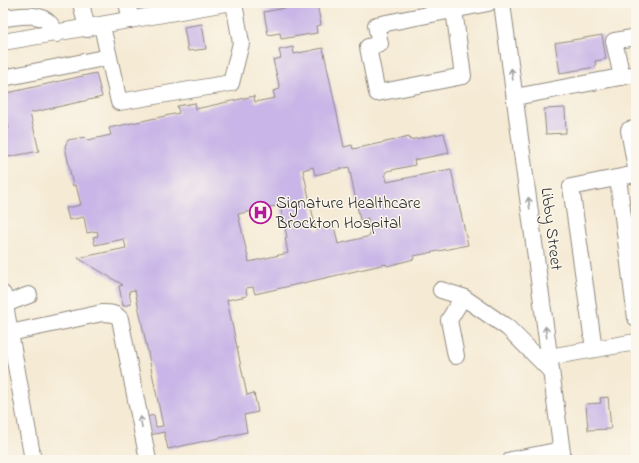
<svg xmlns="http://www.w3.org/2000/svg" width="639" height="463" font-family="'Indie Flower',sans-serif">
<style>
.building{fill:#c9b5e7;fill-rule:evenodd}
.lines{fill:none;stroke-linecap:round;stroke-linejoin:round}
.minor-casing{stroke:#908a80;stroke-width:18}
.minor{stroke:#fff;stroke-width:16}
.oneway{stroke:#a0a0a0}
.labels{text-anchor:middle;dominant-baseline:central;stroke-width:3;stroke-linejoin:round;paint-order:stroke}
.poi-label{font-size:17px;fill:#2b2b2b;stroke:#fbf7ec;text-anchor:start}
.street-label{font-size:17px;fill:#2b2b2b;stroke:#fbf7ec}
</style>
<rect width="100%" height="100%" fill="#fbf7ec"/>
<filter id="ink" filterUnits="userSpaceOnUse"><feTurbulence type="fractalNoise" baseFrequency=".025" numOctaves="2"/><feDisplacementMap in="SourceGraphic" scale="8" xChannelSelector="R" yChannelSelector="G"/><feConvolveMatrix kernelMatrix="1 2 1 2 8 2 1 2 1" color-interpolation-filters="sRGB"/></filter>
<filter id="wash" filterUnits="userSpaceOnUse"><feTurbulence type="fractalNoise" baseFrequency=".012" numOctaves="4" result="noise"/><feDisplacementMap in="SourceGraphic" scale="16" xChannelSelector="R" yChannelSelector="G"/><feGaussianBlur stdDeviation="0.9" result="paint"/><feColorMatrix in="noise" values="0 0 0 0 0 0 0 0 0 0 0 0 0 0 0 0 0 1.4 0 .05"/><feComposite in="paint" operator="in"/></filter>
<g filter="url(#wash)">
<rect width="100%" height="100%" fill="#f5ead4"/>
<g id="blocks">
<path class="building" d="M311,3H317L321,25L316,26L317,33L281,39L280,33L268,35L264,12Z
M202,24L206,49L188,51L184,27Z
M602,35L606,59L595,61L596,67L560,73L555,43Z
M293,47L294,54L323,48L344,147L352,145L353,149L409,137L410,140L444,133L449,153L414,160L415,165L387,171L385,173L387,182L451,169L468,245L414,256V259L387,266L386,264L255,294L253,287L246,288L247,296L227,300L247,395L254,393L258,412L244,415L247,432L168,449L164,432L150,435L146,417L154,415L156,427L163,426L135,290L129,291L131,304L123,306L119,286L123,285L78,258L126,248L124,239L95,245L93,237L98,236L97,231L87,233L84,217L69,220L66,208L81,205L76,185L73,186L65,146L68,140L85,137L88,140L111,135L109,128L179,113L177,106L195,103L196,109L254,96L255,102L275,98L273,91L280,89L273,60L281,58L279,50ZM313,167L315,175L349,167L360,220L368,218L370,236L338,244L334,226L316,230L303,170ZM280,205L287,237L285,238L288,253L249,262L238,214Z
M96,73L102,97L30,113L39,151L3,158V130L9,129L8,124L3,125V94Z
M565,108L566,133L546,134L544,109Z
M608,397L611,429L588,430L586,404L601,403L600,398Z"/>
</g>
</g>
<g filter="url(#ink)">
<use href="#blocks" fill-opacity="0" stroke="#908a80" stroke-width="1"/>
<g class="lines">
<defs>
<path id="minor" d="M81,3L87,29
M127,3L131,20
M502,3L563,460
M454,10L463,76L377,93L368,47L380,44L376,25L488,3
M3,18C17,17 38,11 49,23C52,25 54,30 56,34
M102,26L119,102L231,83L241,43L234,3
M3,42L226,3
M622,77L614,41L636,37
M3,78L109,57
M515,97L636,74
M636,129L629,130L636,168
M618,178L636,318
M441,290L463,297L508,328L551,371
M3,294L33,460
M5,304L29,295
M10,333L102,313C109,313 116,313 120,319L148,460
M594,349L571,187L636,174
M456,356L449,320L463,297
M549,357L636,342
M511,460L561,450"/>
</defs>
<use href="#minor" class="minor-casing"/>
<use href="#minor" class="minor"/>
</g>
<defs><path id="oneway-shaft" d="M-6 0H5M1.5-3L5.5 0L1.5 3" fill="none" stroke-width="1.6" stroke-linecap="round" stroke-linejoin="round"/></defs>
<g class="oneway">
<use href="#oneway-shaft" transform="translate(512 74) rotate(-98)"/>
<use href="#oneway-shaft" transform="translate(529 203) rotate(-97)"/>
<use href="#oneway-shaft" transform="translate(546 332) rotate(-97)"/>
<use href="#oneway-shaft" transform="translate(141 422) rotate(-101)"/>
</g>
</g>
<defs>
<symbol id="hospital-ring" viewBox="-11 -11 22 22"><circle r="9.5" fill="#fbf7ec" stroke="#b5179e" stroke-width="1.5"/><path d="M-5-5h3v3.5h4V-5h3V5h-3V1.5h-4V5h-3Z" fill="#b5179e"/></symbol>
</defs>
<g fill-rule="evenodd">
<use href="#hospital-ring" x="248" y="200" width="25" height="25"/>
</g>
<g class="labels">
<g class="poi-label">
<text x="276" y="203">Signature Healthcare<tspan x="276" dy="20">Brockton Hospital</tspan></text>
</g>
<g class="street-label">
<text transform="translate(551 229) rotate(83)">Libby Street</text>
</g>
</g>
<rect width="639" height="463" fill="none" stroke="#fbf7ec" stroke-width="16"/>
</svg>
